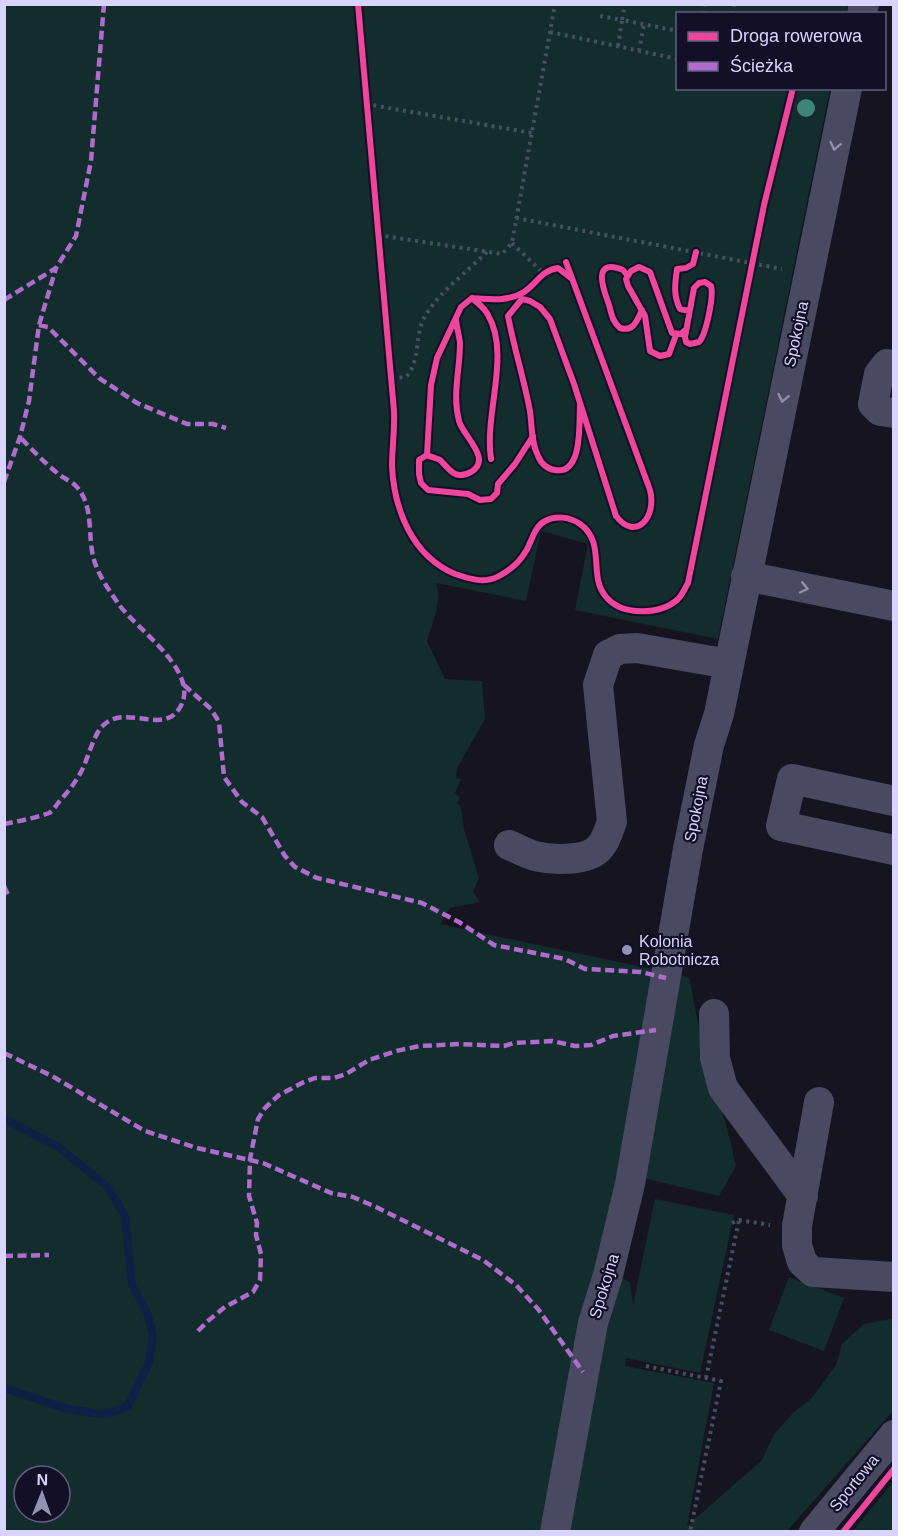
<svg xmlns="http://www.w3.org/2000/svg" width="898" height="1536" font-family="Arial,sans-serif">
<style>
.green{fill:#132c2d;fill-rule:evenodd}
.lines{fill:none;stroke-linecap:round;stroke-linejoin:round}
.stream{stroke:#0d2144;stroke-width:8}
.path{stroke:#44505f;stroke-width:4;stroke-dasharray:3 4.5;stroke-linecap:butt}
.minor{stroke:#4a4962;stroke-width:30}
.quiet{stroke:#b06ccc;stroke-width:4.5;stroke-dasharray:9 4.5;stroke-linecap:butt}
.cycleway-casing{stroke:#130f26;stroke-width:10}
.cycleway{stroke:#ed469a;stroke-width:6}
.tree{fill:#3e8478}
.oneway{stroke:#928eb0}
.poi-dot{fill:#9591b1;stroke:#130f26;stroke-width:2}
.labels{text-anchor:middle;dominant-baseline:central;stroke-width:4.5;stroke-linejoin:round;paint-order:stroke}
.street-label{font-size:16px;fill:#d9d4ff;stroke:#130f26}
.poi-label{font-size:16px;fill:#d9d4ff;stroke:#130f26;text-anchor:start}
</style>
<rect width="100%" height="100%" fill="#161421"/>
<path class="green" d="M5,5H848L846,13L678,14V88L830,89L718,639L575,610L588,544L541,531L526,601L436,583C443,599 432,624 427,641L445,679L482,681L485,719L457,768L456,778L461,779L455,793L460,798L457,803L461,807L464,829L479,878L473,892L480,902L450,908L440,924L689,977L706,1063L726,1124L736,1166L719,1196L622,1173L620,1276L630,1283L633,1305L655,1199L734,1215L700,1373L626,1358L625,1366L714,1383L687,1526L762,1460L774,1434L794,1412L811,1399L836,1365L842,1344L864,1324L890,1319L894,1320L893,1411L787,1531L5,1532ZM24,1476H60V1512H24Z
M789,1277L844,1298L824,1351L769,1330Z
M893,1482V1531H853Z"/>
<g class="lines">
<path class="stream" d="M4,1119L57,1146L108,1187L125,1216L132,1284L147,1313L153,1334L149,1362L128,1406L111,1413L99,1414L64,1408L4,1388"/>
<path class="path" d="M704,14L705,4
M732,14L734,4
M600,16L622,20L625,4
M550,32L678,59
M618,46L622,20L678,31
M639,51L644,24
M366,104L532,133
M516,218L782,269
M378,235L502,254L512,243L555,4
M512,243L544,274
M392,378L406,377C421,361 414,335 425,316C440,291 467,272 487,252
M732,1223L739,1220L770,1225
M646,1366L721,1381L690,1532
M706,1378L739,1220"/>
<path class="minor" d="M862,14L864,4
M894,365L887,364L879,374L873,404L880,411L894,413
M746,576L894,606
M894,801L792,779L781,826L894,850
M509,845C518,849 527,854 535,856C551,860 583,861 596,851C605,844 608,832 612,822L598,685L608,655L620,649L637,648L729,664
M714,1014L715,1058L723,1088L803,1196
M819,1102L797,1226V1245L802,1262L813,1272L894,1277
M555,1532L593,1323L608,1275L630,1184L688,849L709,745L719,714L847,88
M814,1532L894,1435"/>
<path class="quiet" d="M4,300L56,268L76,236L91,161L104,4
M39,325L48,327L99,378L137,403L187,424H213L226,428
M4,482L20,437L29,401L39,325L56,268
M184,685L211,709L219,722L224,777L242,802L262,817L285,856L295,867L317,878L422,903L459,922L494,945L565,959L585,969L641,972L666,978
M4,824C19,821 35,818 49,813C53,811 55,807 58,803C67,793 76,782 82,770C88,758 91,744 98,732C119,698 161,737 179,709C203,674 139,631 120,606C111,593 100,578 95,563C86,538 96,506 75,485C69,480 61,477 56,472C43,461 31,449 20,437
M4,886L8,895
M4,1053L52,1076L145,1131L197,1148L263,1163L331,1193L353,1197L376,1207L483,1260L516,1285L538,1309L583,1372
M4,1256L49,1255
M198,1331L209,1320L225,1307L253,1292L260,1280L261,1254L256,1235L257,1223L249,1196L250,1159L258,1119L265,1108L279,1095L304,1082L315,1078H334L346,1074L369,1060L396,1051L420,1046L459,1044L504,1046L514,1043L552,1041L575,1046L591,1045L613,1036L656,1030"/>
<defs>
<path id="cycleway" d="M358,4L394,411C395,429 392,447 392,466C394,509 412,556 455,574C470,579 485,584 499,576C510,570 520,562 526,551C532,541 534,527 545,521C556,515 570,517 580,524C607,543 587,577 607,598C623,616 661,615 678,599C683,594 685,588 688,583L764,205L793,88
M566,262L650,490C657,517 636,542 616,516L574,384L550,319L540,307L530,301L522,299L508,316C514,348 524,379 530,411C532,425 531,442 538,456C541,463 547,469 555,470C583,475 579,423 580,405
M627,275L623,270C593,258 602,286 608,302C612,313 611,320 620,328C634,332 637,320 642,310
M705,282L711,286C714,296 706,335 699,342L690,344L686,342L685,337L694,288L699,283Z
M472,298C489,299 508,302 524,292C538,283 540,271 558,268L572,279
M689,311L680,309C673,295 675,284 677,269L686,268L693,264L696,252
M456,320C457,328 459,335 460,343C460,370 452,394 459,421C463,436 493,459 471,472C454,481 449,468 440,460C437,458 431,457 427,455L419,460V474L421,483L428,490L468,494L480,500L491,499L497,493L498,484L515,464L533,436
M676,335L669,354L660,356L650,351L645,316L628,286L626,279L631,271L639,267L650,272L672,333L681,334L685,330
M427,455L431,385L437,358L461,307L472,298C477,303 485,308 488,315C511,354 484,414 491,459
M843,1532L894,1469"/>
</defs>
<use href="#cycleway" class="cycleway-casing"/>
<use href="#cycleway" class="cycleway"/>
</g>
<circle class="tree" cx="806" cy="108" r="9"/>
<defs><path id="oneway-chevron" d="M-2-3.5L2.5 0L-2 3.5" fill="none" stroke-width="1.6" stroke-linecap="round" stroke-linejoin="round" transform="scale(1.5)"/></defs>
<g class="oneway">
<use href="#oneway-chevron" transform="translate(835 146) rotate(102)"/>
<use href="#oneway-chevron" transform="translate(783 398) rotate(102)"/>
<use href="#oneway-chevron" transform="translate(804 588) rotate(12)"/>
</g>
<circle class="poi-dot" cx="627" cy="950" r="6"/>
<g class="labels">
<g class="street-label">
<text transform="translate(796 334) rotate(-78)">Spokojna</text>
<text transform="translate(696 809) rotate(-79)">Spokojna</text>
<text transform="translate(604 1286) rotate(-73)">Spokojna</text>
<text transform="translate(854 1483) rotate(-51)">Sportowa</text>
</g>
<g class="poi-label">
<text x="639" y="941">Kolonia<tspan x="639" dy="18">Robotnicza</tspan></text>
</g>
</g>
<rect width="898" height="1536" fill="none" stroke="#d9d4ff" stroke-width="12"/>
<rect x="676" y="12" width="210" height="78" fill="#130f26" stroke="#625e7d" stroke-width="1.5"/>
<rect x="688" y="32" width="30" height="9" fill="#ed469a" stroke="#625e7d" stroke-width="1.5"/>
<text x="730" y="42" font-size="18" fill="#d9d4ff">Droga rowerowa</text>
<rect x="688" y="62" width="30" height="9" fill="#b06ccc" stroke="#625e7d" stroke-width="1.5"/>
<text x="730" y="72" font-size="18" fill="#d9d4ff">Ścieżka</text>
<g transform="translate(42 1494) rotate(1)"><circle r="28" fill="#130f26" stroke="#625e7d" stroke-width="1.5"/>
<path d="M0-4.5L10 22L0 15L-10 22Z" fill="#9591b1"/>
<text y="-9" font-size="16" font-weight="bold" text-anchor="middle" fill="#d9d4ff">N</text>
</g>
</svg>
